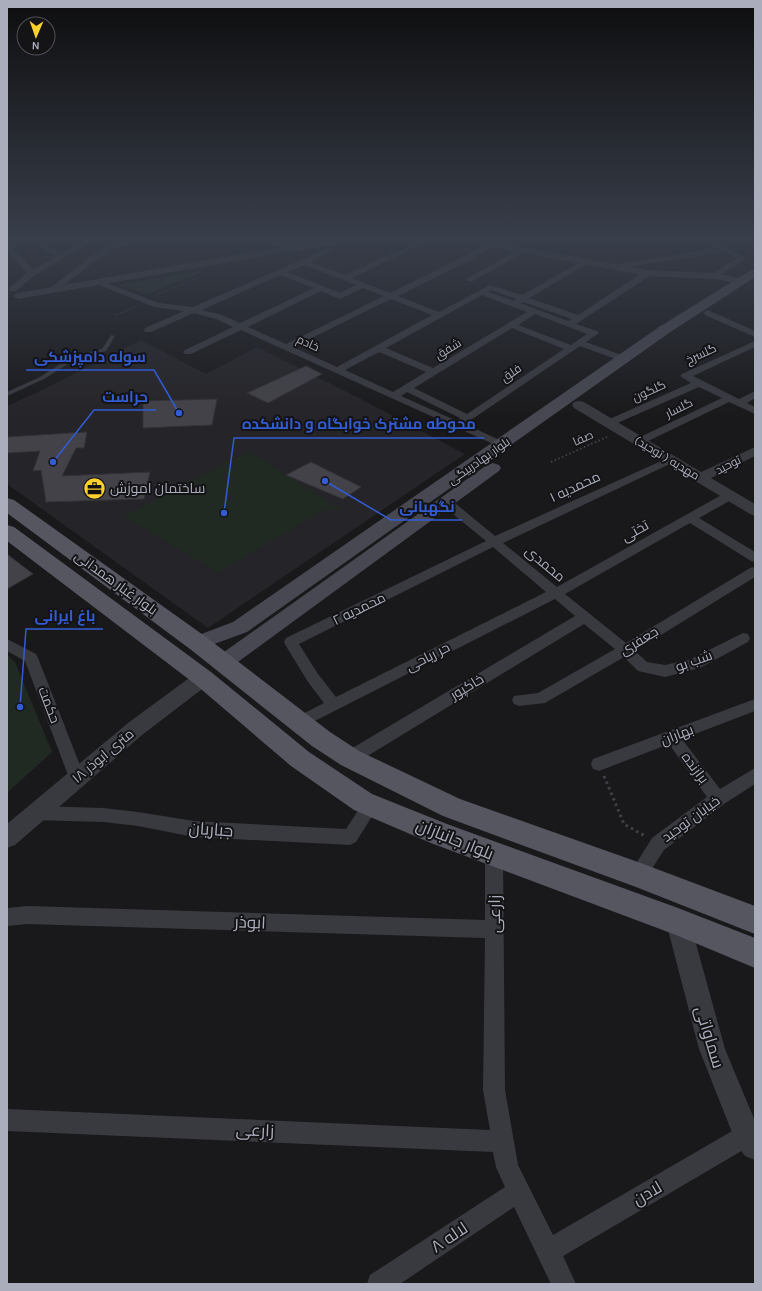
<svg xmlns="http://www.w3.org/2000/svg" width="762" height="1291" font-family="Karla,Cairo,sans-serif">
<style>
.built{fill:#252428}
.green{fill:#202a22}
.building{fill:#434248;stroke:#333237}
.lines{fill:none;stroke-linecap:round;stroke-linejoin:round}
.path-far2{stroke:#3f4147;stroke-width:1.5;stroke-dasharray:1 2;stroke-linecap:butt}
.path-far1{stroke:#3f4147;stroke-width:2;stroke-dasharray:1.5 2.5;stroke-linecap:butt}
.path{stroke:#3f4147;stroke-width:3;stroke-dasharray:2.5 3.5;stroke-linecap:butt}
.service{fill:#393a40;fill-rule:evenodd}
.minor{fill:#393a40;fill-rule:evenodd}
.tertiary{fill:#393a40;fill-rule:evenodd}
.secondary{fill:#474851;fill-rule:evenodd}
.primary{fill:#555660;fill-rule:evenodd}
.labels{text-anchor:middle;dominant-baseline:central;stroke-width:4;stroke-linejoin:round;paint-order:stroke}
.far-street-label{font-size:12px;fill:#aaadbc;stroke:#141316}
.street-label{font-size:14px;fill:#aaadbc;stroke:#141316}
.poi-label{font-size:14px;fill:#aaadbc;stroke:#141316;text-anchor:start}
.near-street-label{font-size:17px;fill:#aaadbc;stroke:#141316}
.leader{fill:none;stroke:#325cd4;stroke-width:1.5}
.callout-dot{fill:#325cd4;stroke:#141316;stroke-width:1.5}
.callout-label{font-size:15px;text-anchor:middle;font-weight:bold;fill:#325cd4;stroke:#141316;stroke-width:4;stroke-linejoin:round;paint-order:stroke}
</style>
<rect width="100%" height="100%" fill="#19191b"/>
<path class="built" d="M141,340L206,374L257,347L359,398L465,454L208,628L7,484V406L42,390Z"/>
<path class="green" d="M207,270L147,294L117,285Z
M249,451L342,510L325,509L218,573L124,516Z
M7,655L15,662L52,752L7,793Z"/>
<path class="building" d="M306,366L322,374L268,403L247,393Z
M217,399L212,425L143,428V401Z
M87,432L84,448H76L62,476L150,472L144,499L46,502L41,470L33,471L40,451L7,453V437Z
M311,462L361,487L343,499L286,475Z
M7,554L33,574L7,589Z"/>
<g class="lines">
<path class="path-far2" d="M156,295L203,275
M115,315L135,307"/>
<path class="path-far1" d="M551,462L609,436"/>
<path class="path" d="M604,776L624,824L645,836"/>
<path class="service" d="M111,335L115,336L106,351L77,358L44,379L7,396V392L40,377L73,356L102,349Z"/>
<path class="minor" d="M26,238H36L61,253L90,238H99L35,275L16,291H10L9,289L10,287L27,273L7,251V244ZM31,241L56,257L33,269L12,247Z
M137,238H147L112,251L95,261L55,292H49L48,290L89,257L106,247Z
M247,238H258L295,246L296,248L292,250L248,240Z
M426,238H435L352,278L390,293L461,258L490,242H493V246L467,262L398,296L439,312L490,285L522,295L586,259L590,261L589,263L529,298L578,315L645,271H651V275L576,324L597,331L599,333L586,342L627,357L629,359L624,362L621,361L580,346L465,424L506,443L507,445L502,448L241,330L191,354H185L183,352L185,350L233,327L216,319L194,313L151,332H145L144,330L145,328L184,311L154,307L92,282L96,280H99L159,303L193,307L326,249H329L333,251L311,262L345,275ZM305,265L356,285L340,293L287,272ZM280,275L314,288L240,323L222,315L202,310ZM363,288L384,296L286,344L248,327L321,291L340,299ZM491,290L516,299L514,301L488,292ZM482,295L527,312L433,368L386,348ZM391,299L432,315L337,367L293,347ZM523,302L572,319L568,321L520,303ZM535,314L587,334L571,345L518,325ZM512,328L564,349L467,414L414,388ZM379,352L426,372L393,392L345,370ZM407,392L460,418L457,421L401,396Z
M465,238H488C483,242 469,244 464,240Z
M560,238H581C576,242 564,244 559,240Z
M700,238H708L747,258L715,278L711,276L712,274L737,258L724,252L614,269L610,267L614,265L717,248L700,240Z
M521,248H527L528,250L473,281H467L466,279Z
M708,310L755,331V337L705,315L704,313L705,311Z
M755,341V347L693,376L739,399L755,391V398L747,403L755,407V414L729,402L644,443H636L635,441L636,439L722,398L699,387L613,425H605L604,423L605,421L691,383L680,376L682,374Z
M670,457L676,460L674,462L503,543L557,587L725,493H733L735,496L733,499L699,518L755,552V562L751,561L690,523L565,594L626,643L750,568L755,567V577L635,651L647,662L665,665L691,659L743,633L748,634L750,638L748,642L700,668L665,677L638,671L624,657L545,703L519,706L514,704L512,700L514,696L538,693L615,649L584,624L356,763L350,765L344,763L342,758L344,753L575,616L555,599L305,726L300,728L295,726L292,722L295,718L324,703L308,682L286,646L284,642L286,638L486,541L442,505L440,502L442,499H450L495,536ZM493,547L546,592L336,697L318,674L299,644Z
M7,639L36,654L38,658L85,778L83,783L77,785L71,783L25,661L7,651Z
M755,699V711L682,739L720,789L755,768V784L724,804L664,850L644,881L638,883L632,881L629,875L652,838L707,797L669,744L599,771L593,769L591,764L593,759Z
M371,798L377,800L379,805L356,842L350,845L194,837L138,826L103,822L35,820L29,818L27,813L29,808L35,806L103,808L138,812L194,821L346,829L365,800Z
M494,847L500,849L503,855L505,1090L518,1165L553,1235L739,1127L747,1124L755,1128V1143L563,1256L576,1284H551L514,1207L400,1284H367L370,1275L505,1187L496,1167L493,1152L7,1131V1109L490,1130L483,1090L485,938L27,924L7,926V908L27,906L485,920V855L488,849Z"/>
<path class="tertiary" d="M347,238H471L648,270L715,273L744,279L745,281L740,284L715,279L648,276L468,243L431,241L374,244L363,241L276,254L18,299L13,296L18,293L276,248Z
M579,401L584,402L701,472L755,447V456L711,478L755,504V516L750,514L574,408L572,405L574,402Z
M203,671L210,673L212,678L210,683L142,735L15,845L7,848V824L128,723L196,673Z
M678,910L686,914L690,922L725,1049L755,1121V1160L745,1156L737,1145L699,1049L666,922L670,914Z"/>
<path class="secondary" d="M755,269V277L669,333L247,632L198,650L191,648L188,643L191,638L233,622L659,327L751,270Z
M493,463L499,465L501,468L499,471L231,667L224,670L217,667L214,662L217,657L487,465Z"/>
<path class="primary" d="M7,498L14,500L206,637L330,732L359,751L460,799L638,862L755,906V934L636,887L443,816L341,765L312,746L190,649L7,513Z
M7,525L14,527L211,672L309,752L372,794L447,824L678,908L755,938V968L676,935L431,843L354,810L291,766L195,684L7,541Z"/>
</g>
<linearGradient id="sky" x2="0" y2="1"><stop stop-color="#0e0e0f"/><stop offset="0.57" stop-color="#383e4a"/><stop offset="1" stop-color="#383e4a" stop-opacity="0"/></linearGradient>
<rect width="762" height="418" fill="url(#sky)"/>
<defs>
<symbol id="office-disc" viewBox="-11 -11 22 22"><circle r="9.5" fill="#fed02d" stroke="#141316"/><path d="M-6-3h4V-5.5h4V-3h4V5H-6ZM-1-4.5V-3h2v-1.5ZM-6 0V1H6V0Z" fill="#111"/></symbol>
</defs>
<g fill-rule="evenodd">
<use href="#office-disc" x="82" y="476" width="25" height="25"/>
</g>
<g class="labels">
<g class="far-street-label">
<text transform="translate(308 343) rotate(24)">خادم</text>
<text transform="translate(448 349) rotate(-31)">شفق</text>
<text transform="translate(701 354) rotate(-25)">گلسرخ</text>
<text transform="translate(511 373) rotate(-34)">فلق</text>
<text transform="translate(649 391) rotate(-24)">گلگون</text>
<text transform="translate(679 408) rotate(-26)">گلسار</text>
<text transform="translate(583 438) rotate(-24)">صفا</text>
<text transform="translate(667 458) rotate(31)">مهدیه ( توحید)</text>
<text transform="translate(479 461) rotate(-35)">بلوار بهادربیگی</text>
<text transform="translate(728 465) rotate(-27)">توحید</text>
</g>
<g class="street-label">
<text transform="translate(575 487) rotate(-25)">محمدیه ۱</text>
<text transform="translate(635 531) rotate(-29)">تختی</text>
<text transform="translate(545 564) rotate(40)">محمدی</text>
<text transform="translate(116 583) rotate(36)">بلوار غبار همدانی</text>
<text transform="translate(359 609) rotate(-26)">محمدیه ۲</text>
<text transform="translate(639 641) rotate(-31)">جعفری</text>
<text transform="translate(428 657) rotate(-27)">حر ریاحی</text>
<text transform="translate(694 661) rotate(-20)">شب بو</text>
<text transform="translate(467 687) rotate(-31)">خاکپور</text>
<text transform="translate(49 705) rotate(69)">حکمت</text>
<text transform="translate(677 735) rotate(-21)">بهاران</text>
<text transform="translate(103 756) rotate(-40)">۱۸ متری ابوذر</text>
<text transform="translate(695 768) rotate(53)">برازنده</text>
<text transform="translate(691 819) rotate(-36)">خیابان توحید</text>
</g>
<g class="poi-label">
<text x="110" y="488">ساختمان اموزش</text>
</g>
<g class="near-street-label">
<text transform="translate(211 829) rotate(4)">جباریان</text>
<text transform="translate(455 839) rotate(22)">بلوار جانبازان</text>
<text transform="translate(494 914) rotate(-90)">زارعی</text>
<text transform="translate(250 922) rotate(2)">ابوذر</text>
<text transform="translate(710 1037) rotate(73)">سماواتی</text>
<text transform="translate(255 1130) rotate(2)">زارعی</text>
<text transform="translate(647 1193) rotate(-30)">لادن</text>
<text transform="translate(449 1237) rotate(-34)">لاله ۸</text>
</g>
</g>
<path class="leader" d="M179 413L154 370H26M53 462L94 410H156M224 513L234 438H484M325 481L391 520H462M20 707L26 629H103"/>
<g class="callout-dot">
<circle cx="179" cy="413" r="4"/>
<circle cx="53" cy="462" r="4"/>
<circle cx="224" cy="513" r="4"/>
<circle cx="325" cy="481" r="4"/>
<circle cx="20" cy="707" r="4"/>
</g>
<g class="callout-label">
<text x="90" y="362">سوله دامپزشکی</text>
<text x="125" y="402">حراست</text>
<text x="359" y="429">محوطه مشترک خوابگاه و دانشکده</text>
<text x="427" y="512">نگهبانی</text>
<text x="65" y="621">باغ ایرانی</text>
</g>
<rect width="762" height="1291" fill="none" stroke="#aaadbc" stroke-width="16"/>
<g transform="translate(36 36) rotate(182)"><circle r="19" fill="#141316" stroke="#505158"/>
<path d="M0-3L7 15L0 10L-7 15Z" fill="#fed02d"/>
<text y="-6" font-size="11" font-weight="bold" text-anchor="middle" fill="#aaadbc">N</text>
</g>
</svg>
